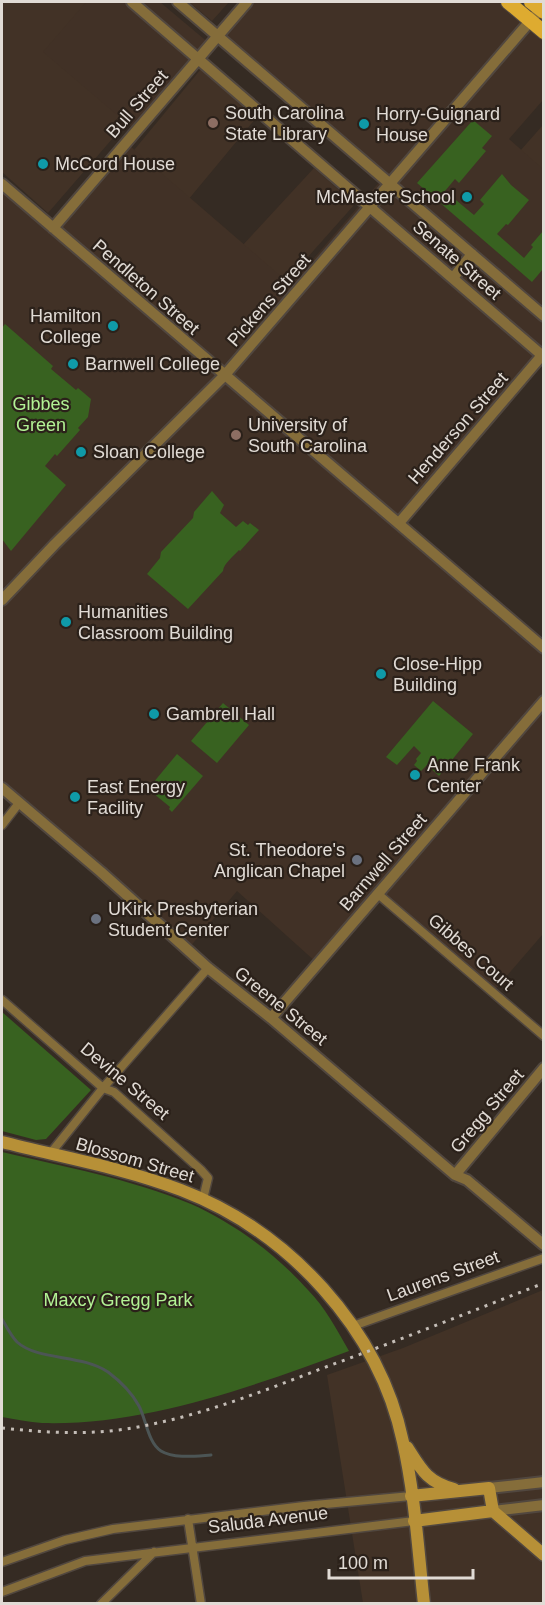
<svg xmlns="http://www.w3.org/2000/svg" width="545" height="1605" font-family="Helvetica,sans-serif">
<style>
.built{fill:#423226}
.education{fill:#413126}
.green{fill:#386220}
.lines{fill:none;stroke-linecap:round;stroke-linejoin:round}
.stream{stroke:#4c5555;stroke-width:3}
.minor-casing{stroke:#51473f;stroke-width:11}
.tertiary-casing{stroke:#51473f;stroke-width:14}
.secondary-casing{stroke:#51473f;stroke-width:15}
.primary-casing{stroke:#51473f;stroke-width:16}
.minor{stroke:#856d3a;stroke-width:8}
.tertiary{stroke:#856d3a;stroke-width:10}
.secondary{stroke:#b79037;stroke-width:12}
.primary{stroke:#deab30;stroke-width:14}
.rail{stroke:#c4bdb7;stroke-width:3;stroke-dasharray:3 6;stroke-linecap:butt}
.education-dot{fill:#8d6e63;stroke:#2b211a;stroke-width:2}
.culture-dot{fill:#0f9aa8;stroke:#2b211a;stroke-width:2}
.worship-dot{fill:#6b7280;stroke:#2b211a;stroke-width:2}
.labels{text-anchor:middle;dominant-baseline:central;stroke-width:4.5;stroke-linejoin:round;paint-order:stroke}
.street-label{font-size:18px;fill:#e1dbd5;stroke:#2b211a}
.poi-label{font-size:18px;fill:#e1dbd5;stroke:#2b211a;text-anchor:start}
.park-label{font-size:18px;fill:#b2f294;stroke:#2b211a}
</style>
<rect width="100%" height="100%" fill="#352b23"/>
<path class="built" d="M2,2H120L184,56L48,213L2,172Z
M189,2H229L212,21Z
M201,69L256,118L188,200L242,246L314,168L355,204L218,358L68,230Z
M543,125V172L520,151Z
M543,1290V1603H363L327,1375L403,1348Z"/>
<path class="education" d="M86,2H160L210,44L136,131L43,52Z
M244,2H518L543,23V100L509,139L543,169V350L396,521L543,648V934L492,993L378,893L317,963L237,891L189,948L2,788V187L55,232L130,146L291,285L382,179L216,34Z"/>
<path class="green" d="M473,120L492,136L482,148L486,151L459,183L455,179L445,191L474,215L484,204L480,200L502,174L511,185L529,200L508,225L506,224L497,234L524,258L533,247L531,245L543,231V269L532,282L417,183Z
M5,324L53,366L51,369L76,390L78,388L91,399L88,417L78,428L80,430L57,456L55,454L45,466L66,485L11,551L2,539V328Z
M212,491L224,505L220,513L236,527L243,521L248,525L250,523L259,530L240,551L239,550C233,557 224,563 223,571L188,609L147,574L160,558L161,552L193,518L194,512Z
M433,701L473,734L439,776L427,765L421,771L414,765L417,761L416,759L421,753L414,746L397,765L386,757Z
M223,703L249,725L217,763L191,741Z
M177,754L203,776L172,812L169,809L170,807L148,789Z
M2,1012L91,1090L46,1139L36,1140L2,1131Z
M2,1152C65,1167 131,1179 191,1204C234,1223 277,1255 308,1290C325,1307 337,1330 349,1351C254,1386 145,1426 42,1423C29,1422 15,1419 2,1417Z"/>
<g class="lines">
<path class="stream" d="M2,1319C6,1326 11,1336 17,1342C38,1361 82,1354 108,1372C120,1381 132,1393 139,1406C146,1419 148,1443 161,1451C174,1459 196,1456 211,1455"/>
<defs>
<path id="minor" d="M2,825L19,803
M378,894L544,1036
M2,1000L103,1088L114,1092L201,1170L208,1178L203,1199
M50,1154L103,1088L208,968
M353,1326L544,1258
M188,1519L201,1604
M2,1562L65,1540L113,1529L304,1506L411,1496
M2,1592L85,1561L414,1521
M101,1604L154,1552"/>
<path id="tertiary" d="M132,2L544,357
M178,2L544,316
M2,184L544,648
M53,228L247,2
M453,278L472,254
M399,523L544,353
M2,600L55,544L224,376L544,5
M2,788L101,872L208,968L271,1018L455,1175L467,1180L544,1245
M271,1018L544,701
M455,1175L544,1068
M489,1488L544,1482
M493,1511L544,1505"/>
<path id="secondary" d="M2,1142C61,1157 124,1168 181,1190C288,1231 379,1328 403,1442C415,1495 418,1550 424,1604
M407,1447C421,1469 427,1482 454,1489
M411,1496L489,1488L493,1511L544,1555
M414,1521L493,1511"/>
<path id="primary" d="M508,2L544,32
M531,2L544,12"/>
</defs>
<use href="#minor" class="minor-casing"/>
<use href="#tertiary" class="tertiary-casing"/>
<use href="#secondary" class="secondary-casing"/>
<use href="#primary" class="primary-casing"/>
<use href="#minor" class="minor"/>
<use href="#tertiary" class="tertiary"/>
<use href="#secondary" class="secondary"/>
<use href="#primary" class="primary"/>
<path class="rail" d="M2,1428C41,1432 79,1435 119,1430C190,1420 256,1394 323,1368C397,1341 470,1312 544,1283"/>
</g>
<g class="education-dot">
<circle cx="213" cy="123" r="6"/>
<circle cx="236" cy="435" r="6"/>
</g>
<g class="culture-dot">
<circle cx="364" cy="124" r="6"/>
<circle cx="43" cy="164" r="6"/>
<circle cx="467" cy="197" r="6"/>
<circle cx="113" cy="326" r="6"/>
<circle cx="73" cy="364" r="6"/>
<circle cx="81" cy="452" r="6"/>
<circle cx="66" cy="622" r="6"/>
<circle cx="381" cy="674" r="6"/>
<circle cx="154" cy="714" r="6"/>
<circle cx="415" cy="775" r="6"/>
<circle cx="75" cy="797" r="6"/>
</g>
<g class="worship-dot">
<circle cx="357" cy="860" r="6"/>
<circle cx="96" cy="919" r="6"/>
</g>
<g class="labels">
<g class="street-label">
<text transform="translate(137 104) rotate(-49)">Bull Street</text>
<text transform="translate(457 260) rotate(41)">Senate Street</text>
<text transform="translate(146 287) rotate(41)">Pendleton Street</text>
<text transform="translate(269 300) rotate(-49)">Pickens Street</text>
<text transform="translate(458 428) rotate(-49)">Henderson Street</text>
<text transform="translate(383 862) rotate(-49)">Barnwell Street</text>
<text transform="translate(471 952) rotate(41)">Gibbes Court</text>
<text transform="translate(281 1006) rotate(39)">Greene Street</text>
<text transform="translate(125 1081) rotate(40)">Devine Street</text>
<text transform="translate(487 1111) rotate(-50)">Gregg Street</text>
<text transform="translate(135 1160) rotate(16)">Blossom Street</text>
<text transform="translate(443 1276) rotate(-20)">Laurens Street</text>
<text transform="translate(268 1520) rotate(-7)">Saluda Avenue</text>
</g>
<g class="poi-label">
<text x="225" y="113">South Carolina<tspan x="225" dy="21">State Library</tspan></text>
<text x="376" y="114">Horry-Guignard<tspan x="376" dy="21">House</tspan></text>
<text x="55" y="164">McCord House</text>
<text x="455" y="197" text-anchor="end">McMaster School</text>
<text x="101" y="316" text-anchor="end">Hamilton<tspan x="101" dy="21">College</tspan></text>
<text x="85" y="364">Barnwell College</text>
<text x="248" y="425">University of<tspan x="248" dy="21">South Carolina</tspan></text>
<text x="93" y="452">Sloan College</text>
<text x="78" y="612">Humanities<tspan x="78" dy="21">Classroom Building</tspan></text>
<text x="393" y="664">Close-Hipp<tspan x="393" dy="21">Building</tspan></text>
<text x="166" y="714">Gambrell Hall</text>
<text x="427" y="765">Anne Frank<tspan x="427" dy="21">Center</tspan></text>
<text x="87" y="787">East Energy<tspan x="87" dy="21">Facility</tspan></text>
<text x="345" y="850" text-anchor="end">St. Theodore's<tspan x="345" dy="21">Anglican Chapel</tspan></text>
<text x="108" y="909">UKirk Presbyterian<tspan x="108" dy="21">Student Center</tspan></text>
</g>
<g class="park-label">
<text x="41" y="404">Gibbes<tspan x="41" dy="21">Green</tspan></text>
<text x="118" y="1300">Maxcy Gregg Park</text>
</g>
</g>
<rect width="545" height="1605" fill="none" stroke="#e1dbd5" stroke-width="6"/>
<path d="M329 1569v9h144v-9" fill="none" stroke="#e1dbd5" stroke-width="3"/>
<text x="338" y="1569" font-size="18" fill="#e1dbd5" stroke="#2b211a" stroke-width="4.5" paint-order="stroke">100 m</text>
</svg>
